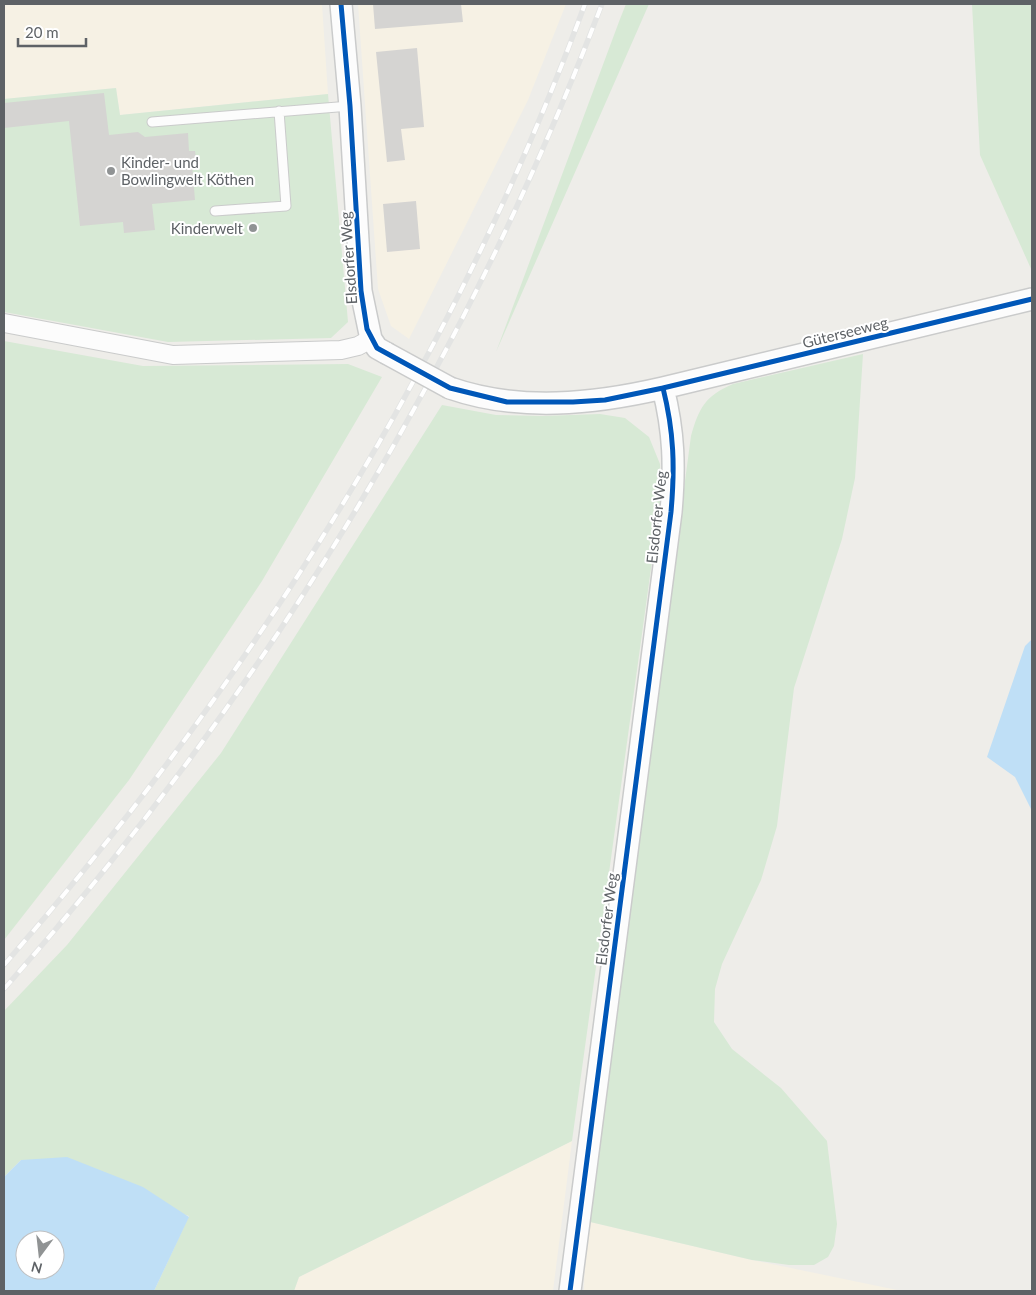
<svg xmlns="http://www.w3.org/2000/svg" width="1036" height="1295" font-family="Lato,sans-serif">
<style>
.commercial{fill:#f6f1e4}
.green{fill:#d7e9d5}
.water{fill:#bfdff6;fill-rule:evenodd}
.building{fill:#d5d4d2}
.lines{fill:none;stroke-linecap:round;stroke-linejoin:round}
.service-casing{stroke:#cacbcb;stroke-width:11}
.minor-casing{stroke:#cacbcb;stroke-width:20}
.tertiary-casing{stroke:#cacbcb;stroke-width:24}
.service{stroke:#fcfcfc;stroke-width:9}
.minor{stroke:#fcfcfc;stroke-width:18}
.tertiary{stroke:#fcfcfc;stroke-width:21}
.rail-casing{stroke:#e3e4e3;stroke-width:5.5}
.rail{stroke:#fff;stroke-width:4;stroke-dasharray:11;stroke-linecap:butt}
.tertiary-bridge-casing{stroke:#cacbcb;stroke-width:24;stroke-linecap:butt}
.tertiary-bridge{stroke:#fcfcfc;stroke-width:21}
.cycleway-casing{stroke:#fff;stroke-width:8}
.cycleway{stroke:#0057b8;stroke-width:5}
.poi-dot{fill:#909394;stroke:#fff;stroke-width:2}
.labels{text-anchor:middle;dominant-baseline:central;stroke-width:4;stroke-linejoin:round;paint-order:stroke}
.poi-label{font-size:15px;fill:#5e6266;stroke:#fff;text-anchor:start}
.street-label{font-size:15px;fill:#5e6266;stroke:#fff}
</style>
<rect width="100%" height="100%" fill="#eeede9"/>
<path class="commercial" d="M4,4H322L328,94L120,115L116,88L4,99Z
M358,4H566L528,100L409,339L391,326L378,289Z
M572,1141L553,1291H294L299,1277Z
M586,1221L752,1260L902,1291H584Z"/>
<path class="green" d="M626,4H649L496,352L620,19Z
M972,4H1032V271L980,155Z
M116,88L120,115L328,94L348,322L331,338L168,342L4,312V99Z
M4,341L143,366L348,364L382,377L262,581L129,780L4,940Z
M863,354L855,478L842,539L794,688L777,826L761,880L722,964L715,989L714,1022L732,1049L781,1088L827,1141L837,1224L834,1246L828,1257L814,1265H789L752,1260L586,1221L691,436C699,408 705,396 733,384Z
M442,405L496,415L543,416L600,414L625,418L649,437L660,464L661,496L572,1141L299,1277L294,1291H154L189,1216L21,1160L4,1177V1011L67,945L221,753Z"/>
<path class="water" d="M1032,639V811L1015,777L987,757L1025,646Z
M67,1157L143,1187L189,1217L154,1291H4V1177L21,1160ZM25,1240H55V1270H25Z"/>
<path class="building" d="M373,4H461L463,22L375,29Z
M417,48L424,127L401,129L405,160L387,162L376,52Z
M104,93L109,135L138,132L145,137L188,133L189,151H195L197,164H192L195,200L152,204L155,230L124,233L123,222L80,226L69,121L4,128V103Z
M416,201L420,249L387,252L383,204Z"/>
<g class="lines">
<defs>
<path id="service" d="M152,122L350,106
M215,211L286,206L279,111"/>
<path id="minor" d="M4,323L173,355L341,350L358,346L371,339"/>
<path id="tertiary" d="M341,4L350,106L361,291L371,339L377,348L386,353
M450,388C519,412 594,404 663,388L1032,299
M570,1291L671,512C675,467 674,432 663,388"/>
</defs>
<use href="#service" class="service-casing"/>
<use href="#minor" class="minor-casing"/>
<use href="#tertiary" class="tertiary-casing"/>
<use href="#service" class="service"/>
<use href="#minor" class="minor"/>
<use href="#tertiary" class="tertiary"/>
<defs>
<path id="rail" d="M4,965C251,682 455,358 585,4
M4,989C260,700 465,365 602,4"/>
</defs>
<use href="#rail" class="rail-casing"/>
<use href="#rail" class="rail"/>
<defs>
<path id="tertiary-bridge" d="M386,353L450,388"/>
</defs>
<use href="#tertiary-bridge" class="tertiary-bridge-casing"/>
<use href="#tertiary-bridge" class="tertiary-bridge"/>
<defs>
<path id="cycleway" d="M341,4L350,106L361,291L367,329L377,348L450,388L507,402H573L605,400L663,388L1032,299
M570,1291L671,512C675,467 674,432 663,388"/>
</defs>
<use href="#cycleway" class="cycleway-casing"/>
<use href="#cycleway" class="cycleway"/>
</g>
<g class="poi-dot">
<circle cx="111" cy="171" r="5"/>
<circle cx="253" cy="228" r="5"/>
</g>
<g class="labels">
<g class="poi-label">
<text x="121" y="162">Kinder- und<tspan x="121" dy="17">Bowlingwelt Köthen</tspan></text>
<text x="243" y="228" text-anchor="end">Kinderwelt</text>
</g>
<g class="street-label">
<text transform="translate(348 258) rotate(-94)">Elsdorfer Weg</text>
<text transform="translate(845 332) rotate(-14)">Güterseeweg</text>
<text transform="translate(656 517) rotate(-84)">Elsdorfer Weg</text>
<text transform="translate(606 919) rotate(-83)">Elsdorfer Weg</text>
</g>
</g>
<rect width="1036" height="1295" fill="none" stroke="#5e6266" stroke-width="10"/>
<g transform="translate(40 1255) rotate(195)"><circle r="24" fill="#ffffff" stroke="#bfc0c2"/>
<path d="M0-4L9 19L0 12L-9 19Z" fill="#909394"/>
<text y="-8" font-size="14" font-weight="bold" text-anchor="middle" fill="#5e6266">N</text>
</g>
<path d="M18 38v8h68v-8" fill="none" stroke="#5e6266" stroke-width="2.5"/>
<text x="25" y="38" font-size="15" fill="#5e6266" stroke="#ffffff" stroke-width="4" paint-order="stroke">20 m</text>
</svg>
